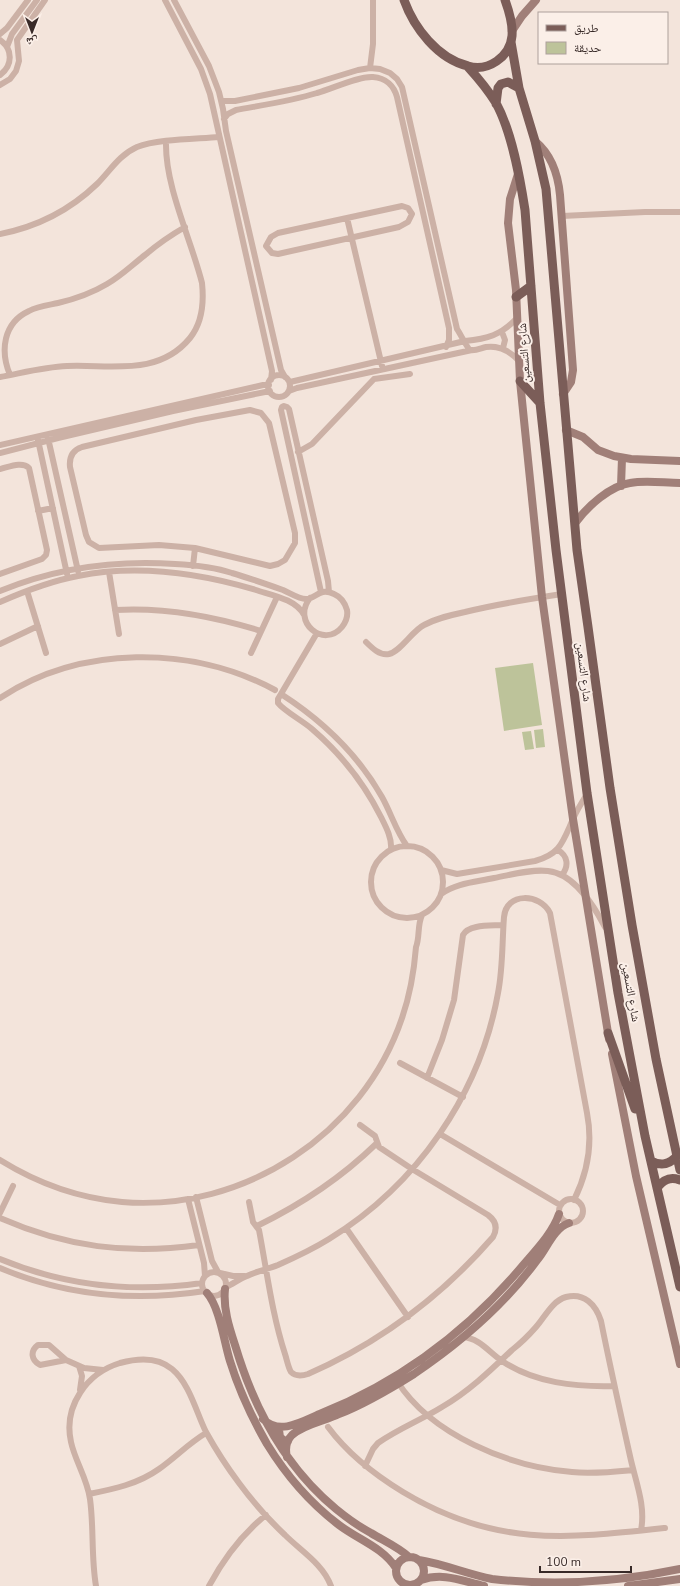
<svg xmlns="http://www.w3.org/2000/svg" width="680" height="1586" font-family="'Nunito Sans','Noto Naskh Arabic',sans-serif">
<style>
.green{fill:#bdc39a}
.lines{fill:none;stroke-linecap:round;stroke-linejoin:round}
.street{stroke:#ccb1a6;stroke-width:6}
.secondary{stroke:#a07f78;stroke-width:8}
.primary{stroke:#7b5d58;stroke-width:9}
.labels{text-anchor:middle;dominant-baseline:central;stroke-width:4;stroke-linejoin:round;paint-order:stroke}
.street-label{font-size:12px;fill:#382a28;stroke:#fbefe8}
</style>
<rect width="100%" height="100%" fill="#f3e4db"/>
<path class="green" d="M533,663L542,725L504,731L495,668Z
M543,729L545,747L536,748L534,730Z
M531,731L534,749L525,750L522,732Z"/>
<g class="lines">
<path class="street" d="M165,0L201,69L210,94L272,371L271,380
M174,0L209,66L219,92L223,109L226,131L281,370L285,377
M0,34L7,28L28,0
M0,40C13,49 13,65 0,75
M7,47L12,34L37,0
M370,68L373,44V0
M0,85L10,79L16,71L19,61L17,40L45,0
M222,101H235L299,88L358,70L370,68L380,69L390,73L397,79L402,87L457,329C460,333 467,348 470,350C476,351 481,348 486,347C500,345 510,351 519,361
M224,119L228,114L236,110C263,105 291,101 317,93C332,89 358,76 373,77C386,78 394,86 397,97L449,328V340L446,347
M402,206L408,208L412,214L408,222L399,227L278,254L272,253L266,246L271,237L278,233Z
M562,216L645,212H680
M347,218L382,366
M0,234C36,227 70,210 97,184C110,171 119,155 137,147C157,139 197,139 219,137
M502,332L505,340L503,348
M10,375C0,351 3,323 29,311C38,306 49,305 58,303C75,299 92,293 107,284C121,276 132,265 145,255C158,244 171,235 185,227
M268 386a11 11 0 1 1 22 0a11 11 0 1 1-22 0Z
M0,377C22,373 44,367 67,366C110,364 158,377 190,338C203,322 204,302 202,283C191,239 165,187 166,142
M290,382L465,341C487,339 501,335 516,319
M289,391L297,388L472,350
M250,410L261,413L269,423L295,533V543L285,560L278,564L270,566L195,548L159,545L99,548L89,542L86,535L70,467C69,457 73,450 82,447L196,420Z
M48,438L78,571
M38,440L67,574
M0,445L263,385H269
M298,452L312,444L374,379L410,374
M0,453L58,438L173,411L270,391
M0,469C9,467 22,461 29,468L47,550L46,555L42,559L0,574
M38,511L53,508
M193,566L195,548
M109,572L119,634
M0,591C56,568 115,560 175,564C194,565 214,567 232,573C249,578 266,584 283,590C290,593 299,599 306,599C316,599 319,587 334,594C341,597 345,603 347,610C348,616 346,622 342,627C324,649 291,622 310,598
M27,591L46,653
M321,592L281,410L282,407L284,406L287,407L289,409L328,581L329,592
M0,602C25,591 51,581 78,576C138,564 199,573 256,590C271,595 296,599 304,615
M115,610C165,607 213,616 261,631
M317,633L278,699V703C284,711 303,721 312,729C341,754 364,783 381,817C386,827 392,838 391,849
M366,642C372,648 380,656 389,654C401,651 412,631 424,625C437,618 451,615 465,612C497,604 529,599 562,594
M0,644L38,626
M251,653L277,597
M281,694C323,721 357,753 382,797C391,813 396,831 407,846
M0,698C80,645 192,645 275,690
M371 882a36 36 0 1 1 72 0a36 36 0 1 1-72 0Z
M558,850C568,856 569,866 562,875
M441,870L457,874L535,861C561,854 563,841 573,819C577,810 582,802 587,794
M441,894C456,883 476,882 494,878C511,875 530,869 548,871C575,874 594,906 605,927
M400,1063L463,1097
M427,1078L442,1040L454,1000L463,935C469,924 491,926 503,925
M440,1134L560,1205
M0,1160C37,1183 78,1198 122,1202C244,1212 363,1134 402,1018C410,995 414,972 416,947C420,937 417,926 422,915
M196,1197L212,1261L218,1272
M188,1199L204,1263L205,1276
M559 1211a12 12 0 1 1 24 0a12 12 0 1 1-24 0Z
M249,1202L253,1222L259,1230C267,1272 272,1314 285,1354C287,1360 288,1367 291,1372C296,1377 302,1376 308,1374C381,1342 441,1297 493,1237C498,1228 496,1221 488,1215L412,1169L379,1147L375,1136L360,1125
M0,1213L13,1186
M0,1218C66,1247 128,1255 199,1245
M257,1226C302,1204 341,1178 376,1144
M346,1228L408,1317
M0,1259C65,1286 133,1293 202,1283
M0,1268C66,1296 134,1302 205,1291
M202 1284a12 12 0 1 1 24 0a12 12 0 1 1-24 0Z
M220,1273L233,1276H245
M226,1287C233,1284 239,1279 247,1276C257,1271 268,1269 278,1265C296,1257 313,1249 329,1239C417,1185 480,1094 498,993C503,968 502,943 504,917C506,892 540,893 550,913L587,1113C593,1144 588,1172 574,1200
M463,1337C479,1338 489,1352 502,1361C535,1383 575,1387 614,1386
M38,1345H49L66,1360L40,1365C31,1360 30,1351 38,1345Z
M66,1360L84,1368L103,1370
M79,1366L82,1376L80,1390
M397,1381C431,1435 510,1467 572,1472C592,1474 612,1472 633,1470
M328,1427C348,1454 375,1475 403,1492C494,1547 565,1539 665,1528
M365,1466L373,1449L378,1443C398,1429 421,1420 442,1407C468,1392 490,1371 512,1350C521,1343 529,1335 536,1327C545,1317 552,1301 566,1297C584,1292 596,1305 601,1321C610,1366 620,1411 630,1456C635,1480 646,1505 641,1530
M89,1494C114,1489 138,1484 159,1469C176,1457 189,1443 206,1433
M96,1586C91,1557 94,1528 90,1499C87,1478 75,1461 71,1442C63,1406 87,1373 120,1363C138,1358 158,1357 172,1369C190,1384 196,1412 206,1432C216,1450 227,1467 239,1483C253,1502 268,1519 285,1535C301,1551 323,1564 331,1586
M209,1586C224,1558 241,1535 266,1515"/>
<path class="secondary" d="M512,31L522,16L536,0
M535,141C552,155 558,174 560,195L573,370L571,382L563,394
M518,174L510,199L508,223L516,290L520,381L542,597L573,819L609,1039
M566,430L583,437L598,450L614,456L631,459L680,461
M621,486L622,458
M576,522C588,506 610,486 630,483C646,480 664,483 680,483
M612,1054L636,1176L680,1364
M225,1289C223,1308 229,1327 235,1345C254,1409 284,1466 336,1509C347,1518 358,1526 371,1533C384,1541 398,1547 409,1557
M207,1293C220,1308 224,1342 230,1361C239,1390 252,1418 267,1444C286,1475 310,1503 339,1525C359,1540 382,1547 396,1568
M263,1419C280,1436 303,1421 322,1413C401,1381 469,1330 524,1264C537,1249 553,1232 559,1214
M280,1427L279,1430L280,1437L285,1441H288
M287,1457C285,1449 286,1441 292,1435C304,1424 325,1421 339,1414C365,1404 390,1389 414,1374C460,1343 505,1304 538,1259C547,1248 554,1228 569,1223
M396 1571a14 14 0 1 1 28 0a14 14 0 1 1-28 0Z
M419,1560C444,1564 467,1574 492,1579C555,1586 619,1582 680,1569
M421,1580C443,1572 462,1581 484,1586
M628,1586L680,1579"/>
<path class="primary" d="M404,0C414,28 438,59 468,66C488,72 510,57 512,36C513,24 509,11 505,0
M511,42L519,88L535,141L546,189L577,550L588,627L610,788L632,925L656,1059L680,1170
M468,67C478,78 488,90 496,103C512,132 520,178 525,210L540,403L556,550L587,793L618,993L645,1136L680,1287
M496,104L498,88L501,84L508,82L519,88
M516,297L531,286
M520,381L540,403
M608,1033L635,1109
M651,1161C661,1166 669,1165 677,1156
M657,1188C663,1180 670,1176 680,1180"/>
</g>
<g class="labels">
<g class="street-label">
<text transform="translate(524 353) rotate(-94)">شارع التسعين</text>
<text transform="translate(584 672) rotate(83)">شارع التسعين</text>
<text transform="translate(631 992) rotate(80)">شارع التسعين</text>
</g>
</g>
<rect x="538" y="12" width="130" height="52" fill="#fbefe8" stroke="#ada09b"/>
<rect x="546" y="25" width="20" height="6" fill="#7b5d58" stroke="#ada09b"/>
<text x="574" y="32" font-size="12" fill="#382a28">طريق</text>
<rect x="546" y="42" width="20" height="12" fill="#bdc39a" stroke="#ada09b"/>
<text x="574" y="52" font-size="12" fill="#382a28">حديقة</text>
<g transform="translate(32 32) rotate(180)" stroke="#fbefe8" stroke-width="3" paint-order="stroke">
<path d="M0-3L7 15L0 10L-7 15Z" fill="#382a28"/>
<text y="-6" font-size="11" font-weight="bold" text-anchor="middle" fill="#382a28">ش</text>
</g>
<path d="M540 1566v6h91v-6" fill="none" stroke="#382a28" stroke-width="2"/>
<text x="546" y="1566" font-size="12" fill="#382a28" stroke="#fbefe8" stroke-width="3" paint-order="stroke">100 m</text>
</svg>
